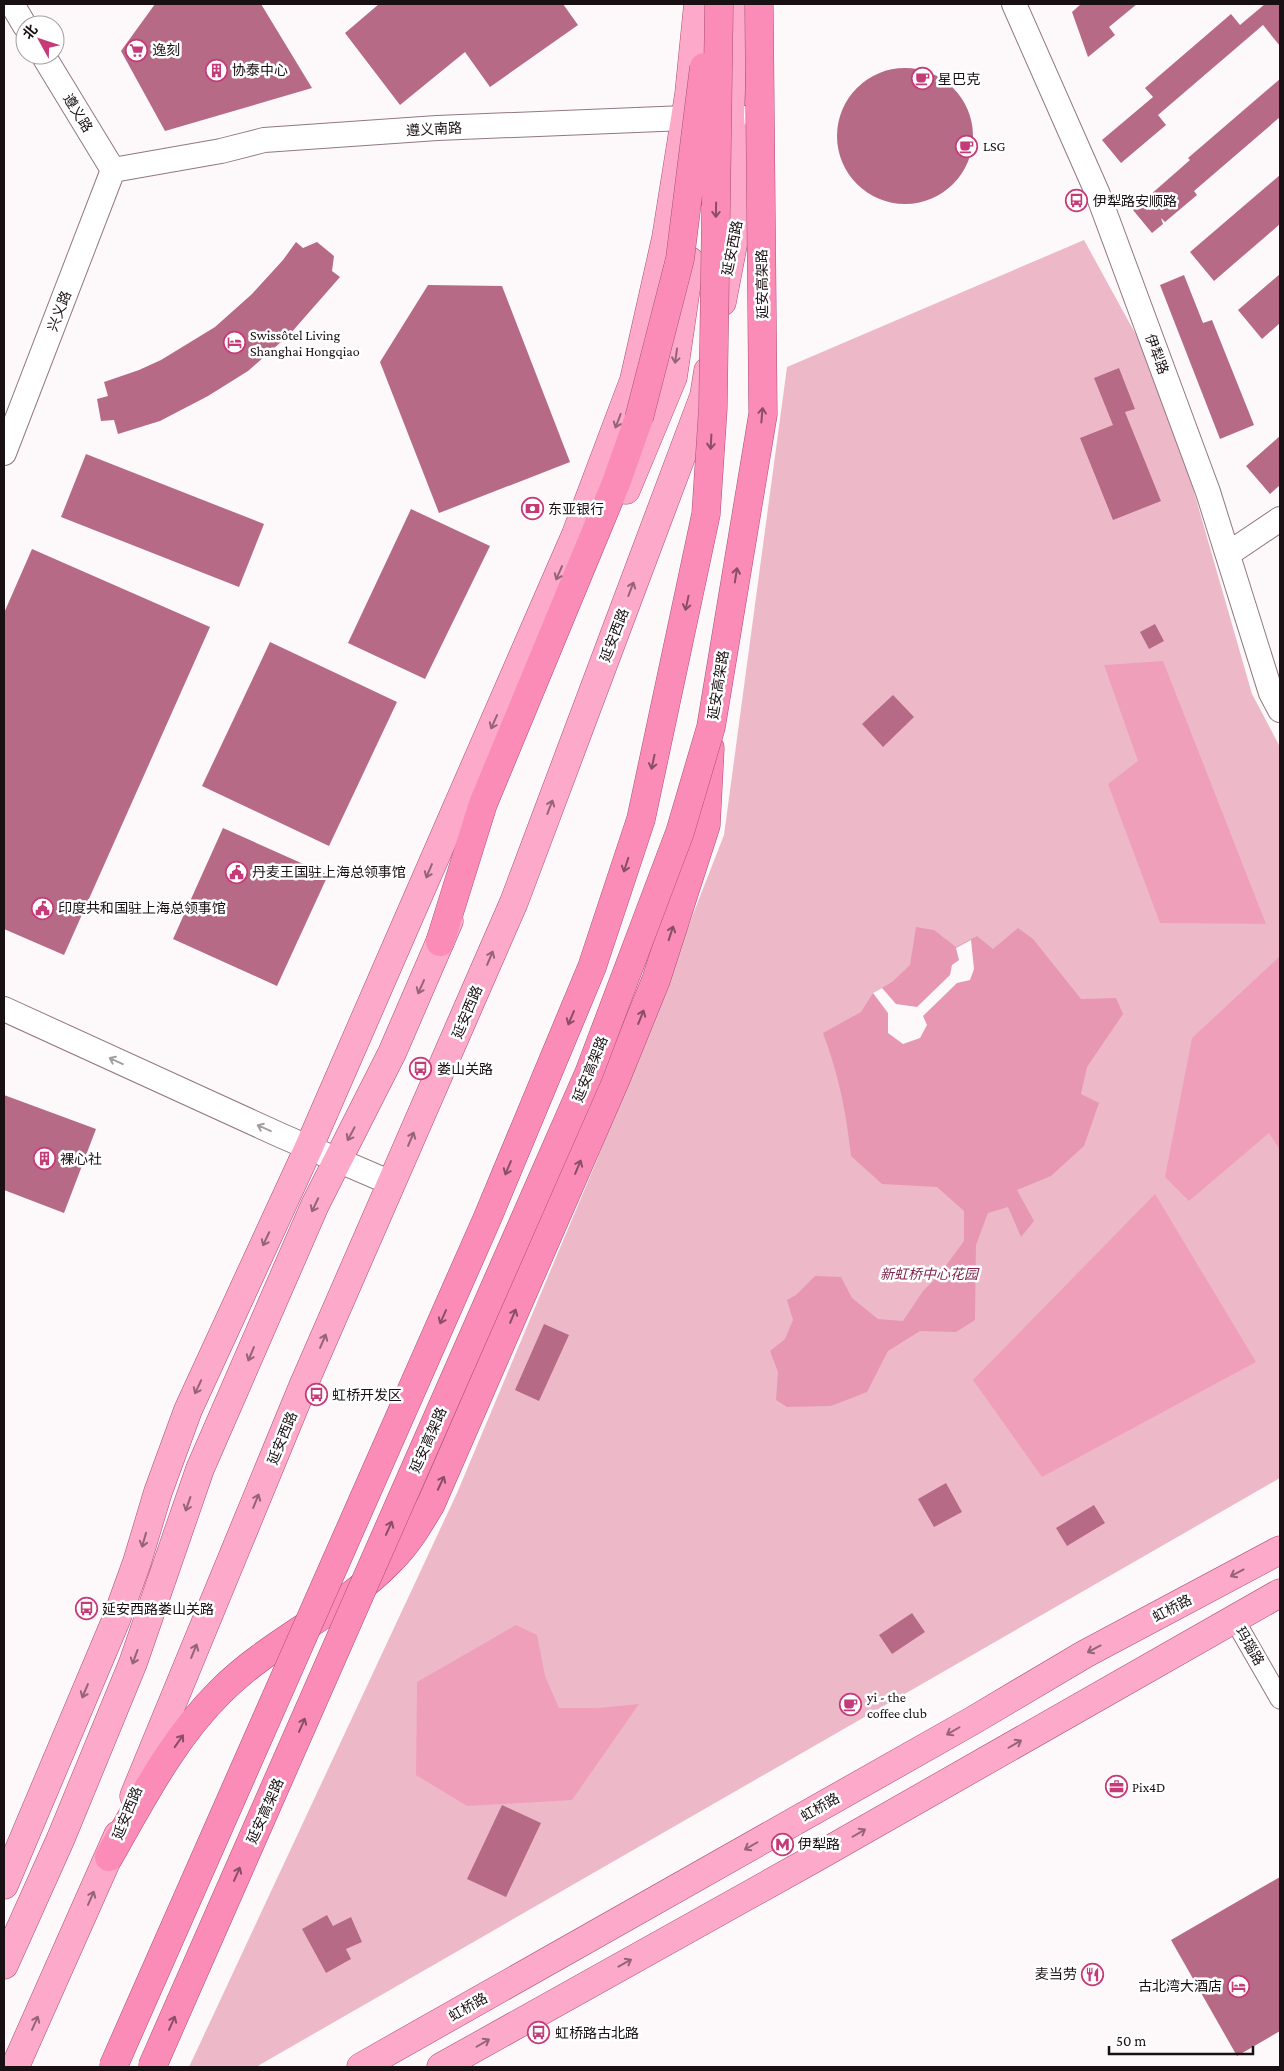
<svg xmlns="http://www.w3.org/2000/svg" width="1284" height="2071" font-family="'Crimson Pro','Noto Sans SC',serif">
<style>
.green{fill:#edb9c9}
.forest{fill:#f09fba}
.water{fill:#e797b2}
.pier{fill:#fdf8f9}
.building{fill:#b66a85}
.lines{fill:none;stroke-linecap:round;stroke-linejoin:round}
.minor-casing{stroke:#927880;stroke-width:21}
.tertiary-casing{stroke:#927880;stroke-width:26}
.primary-casing{stroke:#ab4e73;stroke-width:29}
.trunk-casing{stroke:#ab4e73;stroke-width:29}
.minor{stroke:#fff;stroke-width:19}
.tertiary{stroke:#fff;stroke-width:24}
.primary{stroke:#fca9ca;stroke-width:28}
.trunk{stroke:#fb8cb8;stroke-width:28}
.trunk-bridge-casing{stroke:#ab4e73;stroke-width:29;stroke-linecap:butt}
.trunk-bridge{stroke:#fb8cb8;stroke-width:28}
.oneway{stroke:#8a4e66}
.oneway2{stroke:#966478}
.oneway3{stroke:#a39fa1}
.labels{text-anchor:middle;dominant-baseline:central;stroke-width:5;stroke-linejoin:round;paint-order:stroke}
.poi-label{font-size:14px;fill:#191013;stroke:#fff;text-anchor:start}
.street-label{font-size:14px;fill:#191013;stroke:#fff}
.park-label{font-size:14px;font-style:italic;fill:#81244c;stroke:#fff}
</style>
<rect width="100%" height="100%" fill="#fdf8f9"/>
<path class="green" d="M1084,240L1163,384L1252,694L1280,747V1478L256,2067H189L457,1493L597,1160L724,835L787,367Z"/>
<path class="forest" d="M1163,661L1266,924L1160,923L1108,784L1138,761L1104,665Z
M1280,956V1150L1269,1133L1189,1201L1165,1177L1192,1038Z
M1155,1194L1256,1362L1042,1477L973,1380Z
M516,1625L537,1635L545,1676L559,1708H598L639,1704L572,1800L467,1806L416,1775L417,1682Z"/>
<path class="water" d="M916,927L934,930L956,947L977,936L993,949L1018,928L1033,939L1081,999L1116,998L1123,1014L1087,1067L1081,1094L1099,1103L1084,1146L1051,1176L1017,1190L1034,1221L1021,1237L1008,1207L988,1213L976,1245L975,1320L956,1332L920,1331L888,1351L867,1392L831,1406L787,1407L776,1400L778,1372L770,1351L785,1339L793,1320L787,1300L796,1295L815,1276L841,1277L852,1298L878,1319L903,1321L923,1291L939,1275L964,1241V1211L937,1187L882,1184L851,1156C846,1111 839,1076 823,1033L861,1012L873,993L892,982L910,965Z"/>
<path class="pier" d="M971,940L974,969L970,980L957,983L923,1016L927,1025L920,1038L903,1044L888,1033V1013L873,993L882,988L896,1004L917,1007L950,975L952,965L959,960L956,948Z"/>
<path class="building" d="M155,4H261L312,88L165,131L121,51Z
M379,4H563L578,25L490,87L465,52L400,105L345,33Z
M1081,4H1137L1109,27L1115,35L1088,57L1072,12Z
M1265,4H1280V46L1263,25L1158,115L1166,125L1121,163L1102,140L1153,97L1145,88L1231,14L1240,25Z
M837 136a68 68 0 1 1 136 0a68 68 0 1 1-136 0Z
M1280,79V117L1194,191L1197,195L1165,222L1161,218L1163,224L1152,233L1133,210L1190,160L1188,158Z
M1280,175V224L1214,281L1190,252Z
M296,242L303,248L317,242L334,256L332,271L340,277L290,334L248,371L208,396L160,421L118,434L114,420L101,421L97,399L108,396L104,382L139,370L161,360L215,327L252,294L283,260Z
M1280,274V323L1262,339L1238,310Z
M1184,275L1203,323L1212,320L1254,425L1220,439L1160,285Z
M428,285L502,286L570,462L439,513L380,362Z
M1119,368L1135,409L1125,412L1161,501L1113,520L1080,438L1113,425L1094,378Z
M1280,436V485L1270,494L1246,466Z
M86,454L264,524L239,587L61,517Z
M411,509L490,546L425,679L348,643Z
M32,549L210,627L64,955L4,929V613Z
M1155,624L1164,641L1149,649L1140,632Z
M270,642L397,702L329,846L202,786Z
M893,695L914,717L883,747L862,724Z
M223,828L328,875L277,986L173,939Z
M4,1095L96,1129L64,1213L4,1190Z
M544,1324L569,1335L539,1401L515,1390Z
M946,1483L962,1512L934,1527L918,1499Z
M1094,1505L1105,1523L1067,1546L1056,1528Z
M912,1613L925,1632L892,1654L879,1635Z
M502,1805L541,1823L506,1897L467,1879Z
M1280,1877V2031L1237,2056L1171,1940Z
M327,1915L333,1926L351,1917L362,1942L346,1949L351,1959L326,1973L302,1929Z"/>
<g class="lines">
<defs>
<path id="minor" d="M1234,1619L1280,1699"/>
<path id="tertiary" d="M12,4L25,26
M1014,4L1097,192L1208,492L1271,693L1280,710
M43,55L113,170
M113,170L221,151L264,140L437,128L685,118H757
M4,453L113,170
M1228,554L1280,519
M4,1009L282,1136L391,1183"/>
<path id="primary" d="M734,4L730,117L736,183
M722,302L754,135
M626,490L673,377L690,261
M134,1796L303,1386L514,902L704,396L708,371
M4,1885L116,1620L137,1562L158,1492L188,1410L309,1147L576,534L634,380L666,238L689,94L698,4
M4,1965L61,1838L133,1663L200,1469L315,1205L392,1053L449,921
M15,2067L118,1835
M361,2067L972,1721L1085,1654L1280,1550
M441,2067L815,1858L1280,1593"/>
<path id="trunk" d="M440,942L483,804L616,483L639,418
M109,1857C142,1799 173,1738 221,1691C272,1640 342,1612 392,1559C408,1543 419,1524 431,1504L615,1081L656,980L706,825L710,748"/>
</defs>
<use href="#minor" class="minor-casing"/>
<use href="#tertiary" class="tertiary-casing"/>
<use href="#primary" class="primary-casing"/>
<use href="#trunk" class="trunk-casing"/>
<use href="#minor" class="minor"/>
<use href="#tertiary" class="tertiary"/>
<use href="#primary" class="primary"/>
<use href="#trunk" class="trunk"/>
<defs>
<path id="trunk-bridge" d="M639,418L680,259L704,67
M113,2067L487,1219L592,967L641,819L706,514L713,408L719,4
M152,2067L589,1073L680,832L711,727L763,414L759,4"/>
</defs>
<use href="#trunk-bridge" class="trunk-bridge-casing"/>
<use href="#trunk-bridge" class="trunk-bridge"/>
</g>
<defs><path id="oneway-shaft" d="M-6 0H5M1.5-3L5.5 0L1.5 3" fill="none" stroke-width="1.6" stroke-linecap="round" stroke-linejoin="round" transform="scale(1.25)"/></defs>
<g class="oneway">
<use href="#oneway-shaft" transform="translate(716 210) rotate(91)"/>
<use href="#oneway-shaft" transform="translate(762 415) rotate(-85)"/>
<use href="#oneway-shaft" transform="translate(711 442) rotate(93)"/>
<use href="#oneway-shaft" transform="translate(736 575) rotate(-81)"/>
<use href="#oneway-shaft" transform="translate(687 603) rotate(102)"/>
<use href="#oneway-shaft" transform="translate(653 762) rotate(102)"/>
<use href="#oneway-shaft" transform="translate(626 865) rotate(108)"/>
<use href="#oneway-shaft" transform="translate(671 933) rotate(-72)"/>
<use href="#oneway-shaft" transform="translate(641 1017) rotate(-68)"/>
<use href="#oneway-shaft" transform="translate(571 1018) rotate(113)"/>
<use href="#oneway-shaft" transform="translate(578 1167) rotate(-67)"/>
<use href="#oneway-shaft" transform="translate(508 1168) rotate(113)"/>
<use href="#oneway-shaft" transform="translate(513 1316) rotate(-67)"/>
<use href="#oneway-shaft" transform="translate(443 1317) rotate(114)"/>
<use href="#oneway-shaft" transform="translate(441 1483) rotate(-65)"/>
<use href="#oneway-shaft" transform="translate(389 1528) rotate(-66)"/>
<use href="#oneway-shaft" transform="translate(302 1725) rotate(-66)"/>
<use href="#oneway-shaft" transform="translate(179 1741) rotate(-55)"/>
<use href="#oneway-shaft" transform="translate(237 1874) rotate(-66)"/>
<use href="#oneway-shaft" transform="translate(172 2023) rotate(-66)"/>
</g>
<g class="oneway2">
<use href="#oneway-shaft" transform="translate(676 356) rotate(98)"/>
<use href="#oneway-shaft" transform="translate(618 421) rotate(111)"/>
<use href="#oneway-shaft" transform="translate(559 573) rotate(114)"/>
<use href="#oneway-shaft" transform="translate(631 589) rotate(-69)"/>
<use href="#oneway-shaft" transform="translate(494 722) rotate(114)"/>
<use href="#oneway-shaft" transform="translate(550 807) rotate(-69)"/>
<use href="#oneway-shaft" transform="translate(429 871) rotate(113)"/>
<use href="#oneway-shaft" transform="translate(490 958) rotate(-67)"/>
<use href="#oneway-shaft" transform="translate(421 987) rotate(114)"/>
<use href="#oneway-shaft" transform="translate(351 1134) rotate(118)"/>
<use href="#oneway-shaft" transform="translate(411 1139) rotate(-67)"/>
<use href="#oneway-shaft" transform="translate(315 1205) rotate(115)"/>
<use href="#oneway-shaft" transform="translate(266 1239) rotate(115)"/>
<use href="#oneway-shaft" transform="translate(323 1341) rotate(-67)"/>
<use href="#oneway-shaft" transform="translate(251 1354) rotate(113)"/>
<use href="#oneway-shaft" transform="translate(198 1387) rotate(115)"/>
<use href="#oneway-shaft" transform="translate(256 1501) rotate(-68)"/>
<use href="#oneway-shaft" transform="translate(188 1504) rotate(109)"/>
<use href="#oneway-shaft" transform="translate(144 1540) rotate(106)"/>
<use href="#oneway-shaft" transform="translate(1237 1573) rotate(152)"/>
<use href="#oneway-shaft" transform="translate(1094 1649) rotate(152)"/>
<use href="#oneway-shaft" transform="translate(194 1651) rotate(-68)"/>
<use href="#oneway-shaft" transform="translate(135 1657) rotate(110)"/>
<use href="#oneway-shaft" transform="translate(85 1691) rotate(113)"/>
<use href="#oneway-shaft" transform="translate(953 1731) rotate(150)"/>
<use href="#oneway-shaft" transform="translate(1015 1744) rotate(-30)"/>
<use href="#oneway-shaft" transform="translate(859 1833) rotate(-30)"/>
<use href="#oneway-shaft" transform="translate(751 1846) rotate(150)"/>
<use href="#oneway-shaft" transform="translate(91 1898) rotate(-66)"/>
<use href="#oneway-shaft" transform="translate(625 1963) rotate(-29)"/>
<use href="#oneway-shaft" transform="translate(35 2023) rotate(-66)"/>
<use href="#oneway-shaft" transform="translate(483 2043) rotate(-30)"/>
</g>
<g class="oneway3">
<use href="#oneway-shaft" transform="translate(116 1061) rotate(-155)"/>
<use href="#oneway-shaft" transform="translate(264 1128) rotate(-156)"/>
</g>
<defs>
<symbol id="supermarket-ring" viewBox="-11 -11 22 22"><circle r="9.5" fill="#fff" stroke="#c43b77" stroke-width="1.5"/><path d="M-6-5.5h2.5l.6 2H6L4.5 2H-2.5L-4.4-4H-6ZM-1.5 3.2a1.3 1.3 0 1 0 .1 0ZM3 3.2a1.3 1.3 0 1 0 .1 0Z" fill="#c43b77"/></symbol>
<symbol id="building-ring" viewBox="-11 -11 22 22"><circle r="9.5" fill="#fff" stroke="#c43b77" stroke-width="1.5"/><path d="M-4-6H4V6H1V3H-1V6H-4ZM-2.5-4.3h1.7v1.8h-1.7ZM.8-4.3h1.7v1.8H.8ZM-2.5-1h1.7V.8h-1.7ZM.8-1h1.7V.8H.8Z" fill="#c43b77"/></symbol>
<symbol id="cafe-ring" viewBox="-11 -11 22 22"><circle r="9.5" fill="#fff" stroke="#c43b77" stroke-width="1.5"/><path d="M-5.5-4.5H6V0H3Q3 3.5 0 3.5H-2.5Q-5.5 3.5-5.5 0ZM3-3.2v2h1.7v-2ZM-6 4.5H4V6H-6Z" fill="#c43b77"/></symbol>
<symbol id="bus-ring" viewBox="-11 -11 22 22"><circle r="9.5" fill="#fff" stroke="#c43b77" stroke-width="1.5"/><path d="M-5-6H5V4H4V6H2V4H-2V6H-4V4H-5ZM-3.5-4V0h7V-4ZM-3.5 1.2v1.5H-2V1.2ZM2 1.2v1.5H3.5V1.2Z" fill="#c43b77"/></symbol>
<symbol id="hotel-ring" viewBox="-11 -11 22 22"><circle r="9.5" fill="#fff" stroke="#c43b77" stroke-width="1.5"/><path d="M-6-4.5h1.5V1H6V5H4.5V3h-9V5H-6ZM-4 0a1.8 1.8 0 1 1 3.6 0ZM.5 0V-2.5h3Q6-2.5 6 0Z" fill="#c43b77"/></symbol>
<symbol id="bank-ring" viewBox="-11 -11 22 22"><circle r="9.5" fill="#fff" stroke="#c43b77" stroke-width="1.5"/><path d="M-6-4H6V4H-6ZM0-2.3a2.3 2.3 0 1 0 0 4.6a2.3 2.3 0 1 0 0-4.6Z" fill="#c43b77"/></symbol>
<symbol id="civic-ring" viewBox="-11 -11 22 22"><circle r="9.5" fill="#fff" stroke="#c43b77" stroke-width="1.5"/><path d="M-.6-6.5H3V-4.5H.6V-3L4-1V1h2V6H-6V1h2V-1L-.6-3ZM-1.2 2.5V6h2.4V2.5Z" fill="#c43b77"/></symbol>
<symbol id="office-ring" viewBox="-11 -11 22 22"><circle r="9.5" fill="#fff" stroke="#c43b77" stroke-width="1.5"/><path d="M-6-3h4V-5.5h4V-3h4V5H-6ZM-1-4.5V-3h2v-1.5ZM-6 0V1H6V0Z" fill="#c43b77"/></symbol>
<symbol id="metro-ring" viewBox="-11 -11 22 22"><circle r="9.5" fill="#fff" stroke="#c43b77" stroke-width="1.5"/><path d="M-5.5 5V-5H-3L0 0L3-5H5.5V5H3V-.5L0 4L-3-.5V5Z" fill="#c43b77"/></symbol>
<symbol id="restaurant-ring" viewBox="-11 -11 22 22"><circle r="9.5" fill="#fff" stroke="#c43b77" stroke-width="1.5"/><path d="M-5-6h1v4h1v-4h1v4h1v-4h1v5L-1.5 .5V6h-2V.5L-5-1ZM5-6V6H3V1.5H1.5Q1.5-4 5-6Z" fill="#c43b77"/></symbol>
</defs>
<g fill-rule="evenodd">
<use href="#supermarket-ring" x="124" y="38" width="25" height="25"/>
<use href="#building-ring" x="204" y="58" width="25" height="25"/>
<use href="#cafe-ring" x="910" y="66" width="25" height="25"/>
<use href="#cafe-ring" x="954" y="134" width="25" height="25"/>
<use href="#bus-ring" x="1064" y="188" width="25" height="25"/>
<use href="#hotel-ring" x="222" y="330" width="25" height="25"/>
<use href="#bank-ring" x="520" y="496" width="25" height="25"/>
<use href="#civic-ring" x="224" y="860" width="25" height="25"/>
<use href="#civic-ring" x="30" y="896" width="25" height="25"/>
<use href="#bus-ring" x="408" y="1056" width="25" height="25"/>
<use href="#building-ring" x="32" y="1146" width="25" height="25"/>
<use href="#bus-ring" x="304" y="1382" width="25" height="25"/>
<use href="#bus-ring" x="74" y="1596" width="25" height="25"/>
<use href="#cafe-ring" x="838" y="1692" width="25" height="25"/>
<use href="#office-ring" x="1104" y="1774" width="25" height="25"/>
<use href="#metro-ring" x="770" y="1832" width="25" height="25"/>
<use href="#restaurant-ring" x="1080" y="1962" width="25" height="25"/>
<use href="#hotel-ring" x="1226" y="1974" width="25" height="25"/>
<use href="#bus-ring" x="526" y="2020" width="25" height="25"/>
</g>
<g class="labels">
<g class="poi-label">
<text x="152" y="50">逸刻</text>
<text x="232" y="70">协泰中心</text>
<text x="938" y="79">星巴克</text>
<text x="983" y="146">LSG</text>
<text x="1093" y="201">伊犁路安顺路</text>
<text x="250" y="335">Swissôtel Living<tspan x="250" dy="16">Shanghai Hongqiao</tspan></text>
<text x="548" y="509">东亚银行</text>
<text x="252" y="872">丹麦王国驻上海总领事馆</text>
<text x="58" y="908">印度共和国驻上海总领事馆</text>
<text x="437" y="1069">娄山关路</text>
<text x="60" y="1159">裸心社</text>
<text x="332" y="1395">虹桥开发区</text>
<text x="102" y="1609">延安西路娄山关路</text>
<text x="867" y="1697">yi - the<tspan x="867" dy="16">coffee club</tspan></text>
<text x="1132" y="1787">Pix4D</text>
<text x="798" y="1844">伊犁路</text>
<text x="1077" y="1974" text-anchor="end">麦当劳</text>
<text x="1222" y="1986" text-anchor="end">古北湾大酒店</text>
<text x="555" y="2033">虹桥路古北路</text>
</g>
<g class="street-label">
<text transform="translate(78 113) rotate(58)">遵义路</text>
<text transform="translate(434 129) rotate(-3)">遵义南路</text>
<text transform="translate(732 248) rotate(-79)">延安西路</text>
<text transform="translate(762 284) rotate(-91)">延安高架路</text>
<text transform="translate(59 311) rotate(-69)">兴义路</text>
<text transform="translate(1157 354) rotate(70)">伊犁路</text>
<text transform="translate(614 635) rotate(-69)">延安西路</text>
<text transform="translate(718 685) rotate(-81)">延安高架路</text>
<text transform="translate(467 1012) rotate(-67)">延安西路</text>
<text transform="translate(590 1069) rotate(-68)">延安高架路</text>
<text transform="translate(282 1438) rotate(-68)">延安西路</text>
<text transform="translate(428 1440) rotate(-66)">延安高架路</text>
<text transform="translate(1172 1608) rotate(-28)">虹桥路</text>
<text transform="translate(1250 1646) rotate(60)">玛瑙路</text>
<text transform="translate(820 1807) rotate(-30)">虹桥路</text>
<text transform="translate(265 1811) rotate(-66)">延安高架路</text>
<text transform="translate(127 1813) rotate(-68)">延安西路</text>
<text transform="translate(468 2007) rotate(-30)">虹桥路</text>
</g>
<g class="park-label">
<text x="929" y="1274">新虹桥中心花园</text>
</g>
</g>
<rect width="1284" height="2071" fill="none" stroke="#191013" stroke-width="10"/>
<g transform="translate(40 40) rotate(310)"><circle r="24" fill="#ffffff" stroke="#a39fa1"/>
<path d="M0-4L9 19L0 12L-9 19Z" fill="#c43b77"/>
<text y="-8" font-size="14" font-weight="bold" text-anchor="middle" fill="#191013">北</text>
</g>
<path d="M1109 2046v8h144v-8" fill="none" stroke="#191013" stroke-width="2.5"/>
<text x="1116" y="2046" font-size="15" fill="#191013" stroke="#ffffff" stroke-width="4" paint-order="stroke">50 m</text>
</svg>
